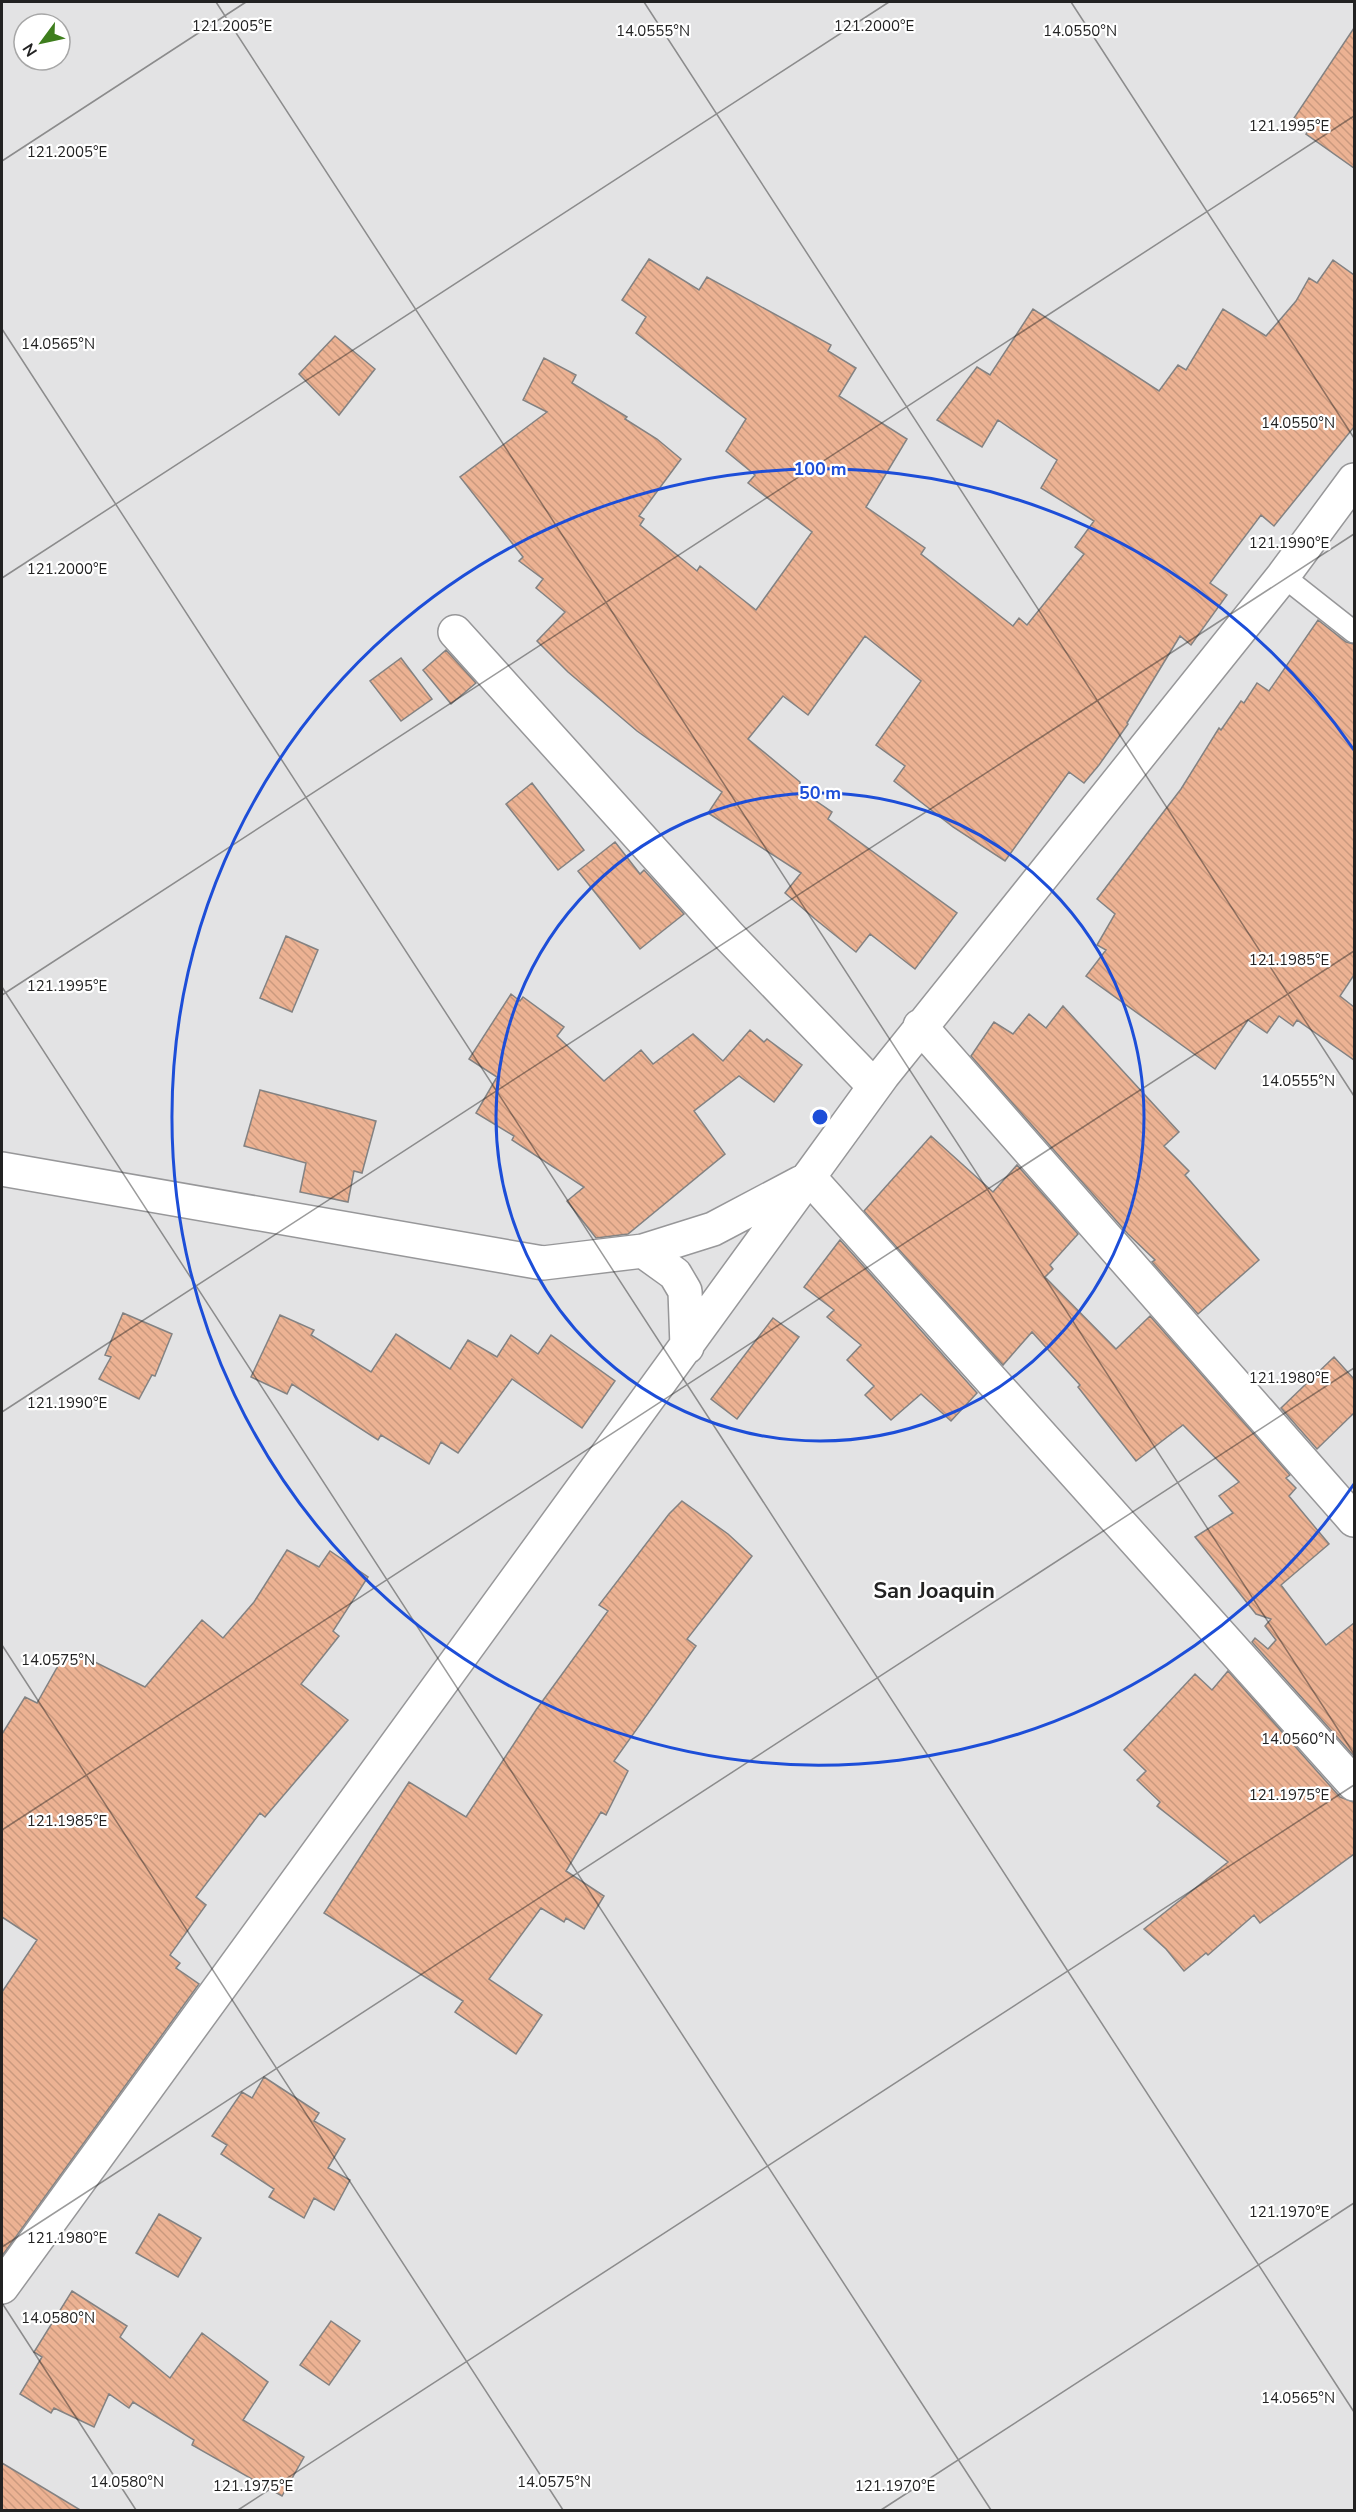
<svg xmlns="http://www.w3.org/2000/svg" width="1356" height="2512" font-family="'Nunito Sans',sans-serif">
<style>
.building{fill:url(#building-back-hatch);stroke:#838282;stroke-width:1.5}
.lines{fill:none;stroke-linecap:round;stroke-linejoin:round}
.service-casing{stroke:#979799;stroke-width:24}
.minor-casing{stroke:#979799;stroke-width:36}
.tertiary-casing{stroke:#979799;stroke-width:36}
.service{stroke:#fff;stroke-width:21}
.minor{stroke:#fff;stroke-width:33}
.tertiary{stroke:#fff;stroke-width:33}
.ticks{fill:none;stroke:#222;stroke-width:1.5;stroke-opacity:0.45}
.ring{fill:none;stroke:#1d4ed8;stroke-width:3}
.labels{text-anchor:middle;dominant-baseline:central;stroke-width:4.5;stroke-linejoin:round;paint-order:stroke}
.quarter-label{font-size:22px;font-weight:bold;fill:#222;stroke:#fff}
.ticks-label{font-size:15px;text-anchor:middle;fill:#222;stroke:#fff;stroke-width:4.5;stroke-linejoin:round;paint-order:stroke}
.centre{fill:#1d4ed8;stroke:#fff;stroke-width:3}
.ring-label{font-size:18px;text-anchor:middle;font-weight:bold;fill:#1d4ed8;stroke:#fff;stroke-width:4.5;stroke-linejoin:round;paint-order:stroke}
</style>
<defs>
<pattern id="building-back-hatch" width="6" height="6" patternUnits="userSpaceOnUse" patternTransform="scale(1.5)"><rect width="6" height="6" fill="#ecb293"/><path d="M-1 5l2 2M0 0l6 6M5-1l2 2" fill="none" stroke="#ca997e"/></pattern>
</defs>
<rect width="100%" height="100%" fill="#e3e3e4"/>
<path class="building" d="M1354,28V168L1306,134L1310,129L1294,118Z
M649,259L699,290L707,277L831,345L828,351L856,368L839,396L907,439L866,507L925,548L921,554L1013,626L1019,618L1027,625L1084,554L1075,547L1094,521L1041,488L1057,460L998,420L982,447L937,420L977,367L990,375L1033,309L1159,391L1178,365L1186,370L1223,309L1266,336L1296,301L1309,278L1317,283L1333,260L1354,275V427L1274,526L1261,515L1210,583L1227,595L1191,645L1180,636L1127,723L1128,724L1099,765L1084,783L1069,772L1005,861L953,827L894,781L905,766L876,745L921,681L865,636L808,715L783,696L748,739L800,782V790L832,812L828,819L957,913L915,969L870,934L856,952L815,919L785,893L801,873L708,813L722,792L637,731L568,672L537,641L565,612L536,588L543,579L519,561L523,557L460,477L547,412L523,400L544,358L576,375L572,383L627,417L625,419L657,439L681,459L639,516L644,519L640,525L697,571L700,566L756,610L812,532L748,483L755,475L726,451L746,419L636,333L646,317L622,300Z
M335,336L375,369L339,415L299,374Z
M1318,620L1346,642L1354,644V975L1340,996L1354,1007V1060L1297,1020L1293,1026L1279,1016L1267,1033L1248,1020L1215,1069L1086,976L1106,950L1097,945L1115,914L1097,899L1181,789L1219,728L1221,730L1241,701L1244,703L1257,683L1269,691Z
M446,650L476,683L451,704L423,670Z
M401,658L432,699L401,721L370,681Z
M532,783L584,850L558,870L506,804Z
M615,842L640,874L644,870L684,914L640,949L578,871Z
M286,936L318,950L292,1012L260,998Z
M511,994L520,1001L523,997L564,1027L557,1036L604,1081L641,1050L653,1064L693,1034L723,1061L750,1030L764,1042L767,1039L802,1065L774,1102L739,1076L694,1111L725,1154L628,1234L596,1238L567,1201L584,1187L512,1140L514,1136L476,1113L497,1077L469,1059Z
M1063,1006L1179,1132L1164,1146L1189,1171L1185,1175L1259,1260L1198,1314L1152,1262L1155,1260L1128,1234L971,1056L994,1022L1013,1034L1029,1014L1046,1028Z
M260,1090L376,1121L362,1173L354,1171L348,1202L300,1192L306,1163L244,1146Z
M931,1136L993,1192L1017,1165L1078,1234L1050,1265L1053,1269L1045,1277L1116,1349L1150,1316L1290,1475L1286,1478L1296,1488L1289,1496L1329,1544L1281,1585L1326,1645L1354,1623V1756L1252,1642L1255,1638L1268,1649L1276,1640L1265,1626L1271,1619L1256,1614L1195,1537L1233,1513L1219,1496L1239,1482L1183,1425L1136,1461L1078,1387L1080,1385L1032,1332L1003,1365L864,1211Z
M840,1240L977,1393L951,1421L921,1394L891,1420L865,1395L874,1386L847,1360L861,1345L827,1317L834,1310L804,1287Z
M123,1313L172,1334L155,1376L152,1375L139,1399L99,1379L111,1357L105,1355Z
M280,1315L314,1330L311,1335L371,1372L396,1334L450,1369L468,1340L497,1357L511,1335L538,1354L551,1335L615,1381L582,1428L512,1379L458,1453L441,1442L429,1464L381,1435L378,1440L292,1384L287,1394L251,1377Z
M773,1318L799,1337L737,1419L711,1399Z
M1334,1357L1354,1379V1413L1317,1449L1281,1408Z
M682,1501L728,1534L752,1556L687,1639L696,1646L614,1761L628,1771L606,1815L601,1812L566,1871L604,1896L584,1929L566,1918L564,1922L541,1908L489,1979L542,2015L516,2054L455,2012L463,2001L324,1913L409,1782L466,1817L536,1710L608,1611L599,1605L669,1514Z
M287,1550L319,1567L330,1551L368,1577L333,1631L339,1636L301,1684L348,1720L265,1817L260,1813L196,1897L206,1905L170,1955L180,1963L176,1968L199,1984L2,2256V1992L37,1940L2,1917V1734L25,1697L37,1703L63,1657L76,1663L79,1654L145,1687L202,1620L223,1638L254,1602Z
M1228,1671L1340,1797L1354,1802V1854L1260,1923L1254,1915L1208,1955L1206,1953L1184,1971L1166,1949L1144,1929L1228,1862L1157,1806L1160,1802L1137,1780L1146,1771L1124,1750L1195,1674L1212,1690Z
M264,2077L319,2113L314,2121L345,2139L328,2168L350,2180L334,2210L314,2198L304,2218L269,2197L274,2189L221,2154L227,2145L212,2136L242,2092L252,2098Z
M159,2214L201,2238L178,2277L136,2253Z
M72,2291L127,2326L120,2337L170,2378L202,2333L268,2382L243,2420L304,2457L282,2496L192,2445L194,2440L133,2402L129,2408L109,2394L94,2427L54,2408L51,2413L20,2394L42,2357L34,2352Z
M331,2321L360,2341L329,2385L300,2365Z
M2,2463L82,2511H2Z"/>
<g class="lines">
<defs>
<path id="service" d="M1283,576L1354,632"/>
<path id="minor" d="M455,632L730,937L874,1086
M809,1177L1354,1784"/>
<path id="tertiary" d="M920,1026L1354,1520
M2,1169L543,1263L643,1251L713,1229L800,1183
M643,1251L675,1274L685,1291L687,1347
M2,2287L883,1075L1283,576L1354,480"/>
</defs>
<use href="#service" class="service-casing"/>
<use href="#minor" class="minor-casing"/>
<use href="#tertiary" class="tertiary-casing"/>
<use href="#service" class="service"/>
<use href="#minor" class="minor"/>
<use href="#tertiary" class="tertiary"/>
</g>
<path class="ticks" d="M216,2L1354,1754M644,2L1354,1096M1071,2L1354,438M2,161L246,2M2,329L1354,2412M2,578L889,2M2,987L991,2510M2,995L1354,116M2,1412L1354,534M2,1645L563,2510M2,1830L1354,951M2,2247L1354,1368M2,2303L136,2510M238,2510L1354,1785M881,2510L1354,2203"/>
<g class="ring">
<circle cx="820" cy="1117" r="324"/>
<path d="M1354 1484A648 648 0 1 1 1354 750"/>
</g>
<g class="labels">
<g class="quarter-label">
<text x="934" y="1591">San Joaquin</text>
</g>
</g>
<g class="ticks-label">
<text x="232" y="31">121.2005°E</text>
<text x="874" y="31">121.2000°E</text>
<text x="653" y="36">14.0555°N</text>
<text x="1080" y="36">14.0550°N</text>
<text x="1289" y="131">121.1995°E</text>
<text x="67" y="157">121.2005°E</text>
<text x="58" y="349">14.0565°N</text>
<text x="1298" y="428">14.0550°N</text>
<text x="1289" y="548">121.1990°E</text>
<text x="67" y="574">121.2000°E</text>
<text x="1289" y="965">121.1985°E</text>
<text x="67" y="991">121.1995°E</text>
<text x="1298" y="1086">14.0555°N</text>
<text x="1289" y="1383">121.1980°E</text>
<text x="67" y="1408">121.1990°E</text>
<text x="58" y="1665">14.0575°N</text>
<text x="1298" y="1744">14.0560°N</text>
<text x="1289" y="1800">121.1975°E</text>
<text x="67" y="1826">121.1985°E</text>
<text x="1289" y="2217">121.1970°E</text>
<text x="67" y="2243">121.1980°E</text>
<text x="58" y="2323">14.0580°N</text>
<text x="1298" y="2403">14.0565°N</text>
<text x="127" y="2487">14.0580°N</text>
<text x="554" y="2487">14.0575°N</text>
<text x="253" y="2491">121.1975°E</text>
<text x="895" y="2491">121.1970°E</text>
</g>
<circle cx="820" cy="1117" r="9" class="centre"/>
<g class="ring-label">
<text x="820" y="475">100 m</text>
<text x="820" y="799">50 m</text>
</g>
<rect width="1356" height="2512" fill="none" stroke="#222222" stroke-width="6"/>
<g transform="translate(42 42) rotate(237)"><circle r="28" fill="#ffffff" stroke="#a7a7a7" stroke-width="1.5"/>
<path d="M0-4.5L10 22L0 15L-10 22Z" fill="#3e7e1d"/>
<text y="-9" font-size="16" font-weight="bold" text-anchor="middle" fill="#222222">N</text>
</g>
</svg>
